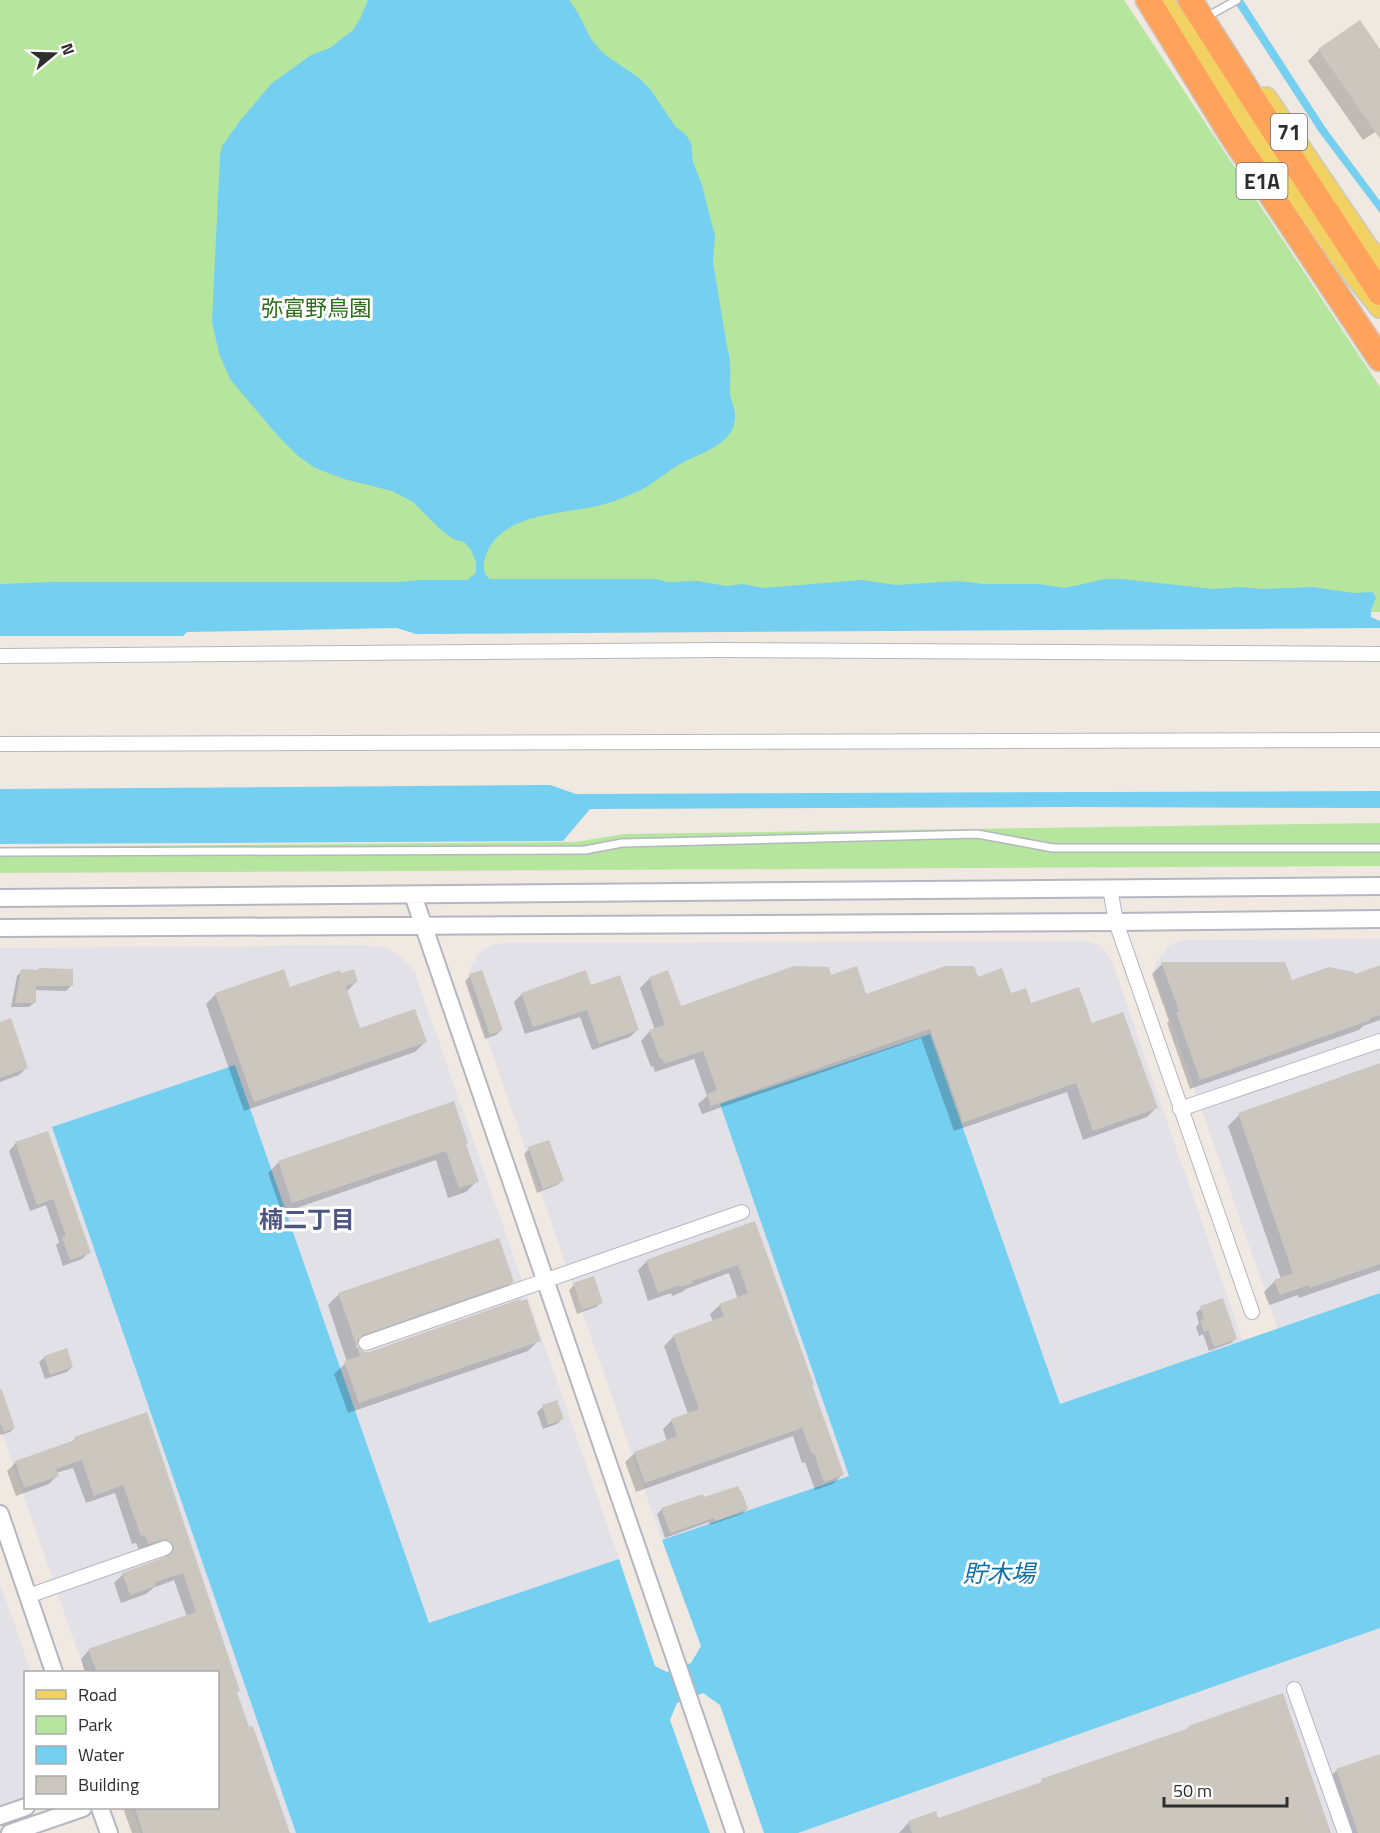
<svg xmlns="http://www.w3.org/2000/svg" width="1380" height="1833" font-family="'Titillium Web','Noto Sans JP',sans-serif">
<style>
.industrial{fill:#e3e1e8}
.green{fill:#b6e59e}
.water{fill:#75cff0}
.shadow{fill:#0003}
.building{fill:#cbc7bf}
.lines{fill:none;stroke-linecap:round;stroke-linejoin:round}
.service-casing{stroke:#b4b7c1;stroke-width:10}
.minor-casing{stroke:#b4b7c1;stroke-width:16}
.tertiary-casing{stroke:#b4b7c1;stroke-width:20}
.primary-casing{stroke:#c9c9c9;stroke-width:24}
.motorway-casing{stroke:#c9c9c9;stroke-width:27}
.service{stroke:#fff;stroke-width:7}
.minor{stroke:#fff;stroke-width:14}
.tertiary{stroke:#fff;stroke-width:16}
.primary{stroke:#f2d163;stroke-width:21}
.motorway{stroke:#ffa35c;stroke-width:24}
.labels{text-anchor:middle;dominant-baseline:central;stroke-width:6;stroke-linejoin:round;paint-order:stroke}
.shield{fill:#fff;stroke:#6d6d6d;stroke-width:1.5}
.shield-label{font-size:21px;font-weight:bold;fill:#2e2e2e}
.park-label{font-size:22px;fill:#2c6e1b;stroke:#fff}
.neighbourhood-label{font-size:24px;font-weight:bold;fill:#4d5680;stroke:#fff}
.water-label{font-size:24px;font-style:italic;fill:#0d6fa3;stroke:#fff}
</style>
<rect width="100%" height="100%" fill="#efe9e1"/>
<path class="industrial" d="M1380,939V1293L1278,1329L1154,972L1155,964L1168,946L1184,940Z
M1087,941L1097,944L1104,949L1111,959L1243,1341L1060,1405L930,1034L720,1104L849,1476L662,1540L469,987L468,976L470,968L479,953L492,945L505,943Z
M362,945L387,948L403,958L415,973L619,1559L429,1623L235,1065L53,1127L296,1833H141L132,1808H218V1672H85L0,1427V948Z
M0,1583L31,1672H26L25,1799L0,1808Z
M1380,1628V1833H798Z"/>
<path class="green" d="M0,0H1124L1380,387V612L0,618Z
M1380,823V866L0,873V847L575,842L625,834Z"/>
<path class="water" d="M368,0H569L578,13L591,39L600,50L607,56L639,78L651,90L675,126L686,135L691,143L693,162L702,185L715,236L713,262L727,347C732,362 730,376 730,392C730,401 736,409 735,418C734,444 701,453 682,463C665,472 651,487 632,494C621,499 609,503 598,506C562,514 501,513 486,555C483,563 482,574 490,579H655L668,582L697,581L727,586L743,584L763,588L862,580L896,585L958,581L984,584H1039L1065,588L1105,579H1121L1214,589L1240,587L1261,589L1313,587L1354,593L1373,592L1376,598L1371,610V617L1380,621V628L416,634L397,628L187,632L183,636H0V584L50,582H400L421,580H467L476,573V562L471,550L464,542L453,539L440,529L413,502L392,491L344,479L315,468L298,456L278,436L230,379L219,353L212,322L220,155L222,146L240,121L271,84L311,55L330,48L353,30L360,19Z
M1233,0H1243L1325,127L1380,201V213L1319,132Z
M550,785L576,794L1380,791V808L1069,807L590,809L563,841L0,844V789Z
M930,1034L1060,1404L1380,1293V1628L798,1833H764L720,1705L703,1693L677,1703L670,1720L710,1833H296L52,1127L235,1065L429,1623L619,1559L655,1666L667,1672L691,1663L701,1646L662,1540L849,1476L720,1104Z"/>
<path class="shadow" d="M1319,50L1380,51V129L1363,140L1308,61Z
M1162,964L1291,982L1354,976L1380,966V1020L1363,1026L1359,1030L1190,1089L1167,1023L1169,1021L1152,974Z
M22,971L71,986L66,991L35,990V1002L29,1007H11L17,976Z
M667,972L680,1008L830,977L865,996L977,978L1030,1005L1091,1025L1156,1108L1147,1117L1083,1140L1067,1092L954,1131L921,1038L702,1114L698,1104L707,1096L694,1059L655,1072L653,1066L651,1067L641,1041L650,1031L655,1030L640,988L649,979Z
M340,975L357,981L346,992L359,1030L425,1042L415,1052L244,1111L206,1004L216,994L289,989Z
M470,976L501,1030L496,1035L485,1039L465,981Z
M590,987L638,1029L630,1037L592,1050L580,1017L525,1034L514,1002L522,994Z
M0,1023L26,1068L19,1075L0,1082Z
M1380,1065V1270L1299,1298L1298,1295L1269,1305L1264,1292L1275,1281L1281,1279L1228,1126L1239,1115Z
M16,1143L89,1252L82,1259L63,1266L56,1245L59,1242L46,1205L30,1211L9,1151Z
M464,1145L477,1181L466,1192L448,1198L436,1160L282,1213L268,1173L279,1162Z
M529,1149L562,1180L557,1185L537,1193L524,1154Z
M755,1223L842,1475L833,1484L815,1490L805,1462L802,1463L793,1436L636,1492L625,1462L635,1453L667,1442L663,1429L672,1420L688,1414L664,1346L674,1336L713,1322L710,1314L720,1305L738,1299L729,1273L686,1289L682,1292L672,1296L671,1293L648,1301L638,1270L647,1261Z
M513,1281L502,1292L356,1343V1347L363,1353L539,1340L528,1351L348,1413L334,1374L347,1362L328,1305L339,1294Z
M574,1285L601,1302L596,1307L577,1314L569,1290Z
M1201,1308L1236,1338L1231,1343L1209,1351L1203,1334L1199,1336L1196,1327L1199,1323L1196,1313Z
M45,1357L72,1367L67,1372L45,1379L39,1362Z
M0,1388L14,1428L10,1432L0,1435Z
M543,1407L562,1419L557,1424L543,1429L537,1412Z
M146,1414L236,1693L289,1833H132L123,1808H218V1672H85L81,1659L89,1650L187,1617L174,1580L153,1588L146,1594L121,1603L114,1583L123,1574L166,1559L165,1553L140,1552L136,1543L132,1544L115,1493L86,1503L73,1468L56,1473L57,1476L49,1484L16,1496L7,1471L16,1462L70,1443L75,1439Z
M703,1499L747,1509L742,1514L710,1525L709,1522L665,1538L657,1514L662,1509Z
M1189,1727L1329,1833H899L909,1822L937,1820L1037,1786L1042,1781L1184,1732Z
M1380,1755V1833H1345L1327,1780L1337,1770Z"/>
<path class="building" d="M1360,20L1380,49V139L1318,49Z
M1161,962H1285L1292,980L1329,967L1354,972L1355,974L1380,965V1015L1370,1018L1371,1020L1200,1080L1176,1012L1179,1011Z
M794,966L829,967L831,975L857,966L866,994L945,966H974L978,977L1002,968L1011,993L1026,988L1031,1003L1079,987L1092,1023L1123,1012L1158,1108L1093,1131L1076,1083L962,1123V1119L930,1029L711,1106L707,1094L717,1090L703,1051L664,1064L662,1058L660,1059L649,1030L665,1025L649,977L668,970L681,1006Z
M39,968L73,969V986H36V1003H15L21,969L38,970Z
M284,969L290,987L340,970L341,973L354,969L358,982L346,986L360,1028L415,1009L427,1042L254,1102L215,993Z
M482,970L503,1030L490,1035L469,974Z
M586,970L591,985L620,975L639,1030L599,1044L587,1010L533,1027L521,993Z
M11,1018L28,1068L0,1078V1022Z
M1380,1063V1264L1310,1288L1309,1285L1280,1295L1274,1280L1293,1273L1238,1113Z
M454,1101L468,1143L466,1144L479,1182L459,1188L446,1151L292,1203L278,1161Z
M48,1131L91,1253L70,1260L62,1237L66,1236L53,1199L37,1205L15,1142Z
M549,1140L564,1181L543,1189L528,1147Z
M755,1221L814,1385H812L844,1475L824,1482L814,1453L812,1454L802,1428L645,1483L634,1452L677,1436L671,1419L699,1409L673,1335L724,1316L719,1304L748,1293L738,1265L692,1281L693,1283L681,1287L680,1285L658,1293L646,1260Z
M499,1238L514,1282L363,1335L357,1341L358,1346L364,1352H369L520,1299L521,1301L527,1299L541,1341L359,1403L344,1361L360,1356L338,1293Z
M594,1276L603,1303L582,1310L573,1283Z
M1223,1298L1237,1339L1214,1347L1208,1330L1204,1332L1200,1320L1204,1319L1200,1306Z
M67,1348L73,1367L50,1375L44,1356Z
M0,1390H2L15,1428L4,1432L0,1422Z
M557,1400L564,1419L548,1425L542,1405Z
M147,1412L240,1691L237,1692L249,1727L253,1726L290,1833H143L135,1808H218V1672H97L88,1649L196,1612L183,1573L155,1582L156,1586L130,1595L122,1573L168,1556L174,1550L173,1545L166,1539L148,1544L145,1535L141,1536L123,1485L94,1496L82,1460L56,1469L59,1476L24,1488L15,1461L75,1440L74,1437Z
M738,1486L740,1491L741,1490L748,1509L715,1521L714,1518L670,1533L661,1508L703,1494L704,1497Z
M1283,1693L1331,1833H912L908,1821L936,1811L938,1818L1042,1782L1041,1779L1189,1728L1188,1726Z
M1380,1754V1833H1358L1336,1769Z"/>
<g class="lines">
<defs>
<path id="service" d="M1210,15L1237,0
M0,852L585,850L622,843L977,834L1053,848H1380"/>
<path id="minor" d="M0,656L716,650L1380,654
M0,744L1380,740
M1110,888L1116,922L1252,1312
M1180,1109L1380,1041
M366,1343L742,1212
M28,1596L165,1548
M1294,1689L1345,1833"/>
<path id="tertiary" d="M413,895L735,1833
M0,898L1380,886
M0,928L1116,922L1380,919
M0,1514L54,1672
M100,1808L109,1833
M0,1816L26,1807
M10,1833L83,1808"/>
<path id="primary" d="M1162,0L1346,264L1380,307
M1266,98L1367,247L1380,262"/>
<path id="motorway" d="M1148,0L1230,133L1380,359
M1190,0L1268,122L1380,293"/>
</defs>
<use href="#service" class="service-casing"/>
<use href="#minor" class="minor-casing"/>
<use href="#tertiary" class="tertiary-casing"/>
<use href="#primary" class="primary-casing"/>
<use href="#motorway" class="motorway-casing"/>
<use href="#service" class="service"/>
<use href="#minor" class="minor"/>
<use href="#tertiary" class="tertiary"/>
<use href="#primary" class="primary"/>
<use href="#motorway" class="motorway"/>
</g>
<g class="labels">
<g class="shield">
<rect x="1271" y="114" width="36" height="36" rx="4.5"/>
<rect x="1236.5" y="163" width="51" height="36" rx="4.5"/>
</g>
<g class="shield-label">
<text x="1289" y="132">71</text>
<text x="1262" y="181">E1A</text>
</g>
<g class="park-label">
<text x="316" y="308">弥富野鳥園</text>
</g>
<g class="neighbourhood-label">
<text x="307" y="1219">楠二丁目</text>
</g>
<g class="water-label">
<text x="999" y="1573">貯木場</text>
</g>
</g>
<rect x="24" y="1671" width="195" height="138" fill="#ffffff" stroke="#ababab" stroke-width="1.5"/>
<rect x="36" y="1690" width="30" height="9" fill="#f2d163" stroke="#ababab" stroke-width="1.5"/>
<text x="78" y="1701" font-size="18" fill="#2e2e2e">Road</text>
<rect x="36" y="1716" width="30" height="18" fill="#b6e59e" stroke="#ababab" stroke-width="1.5"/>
<text x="78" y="1731" font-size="18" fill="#2e2e2e">Park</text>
<rect x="36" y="1746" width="30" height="18" fill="#75cff0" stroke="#ababab" stroke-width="1.5"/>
<text x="78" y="1761" font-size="18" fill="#2e2e2e">Water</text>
<rect x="36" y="1776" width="30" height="18" fill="#cbc7bf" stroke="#ababab" stroke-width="1.5"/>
<text x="78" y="1791" font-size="18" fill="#2e2e2e">Building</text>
<g transform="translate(54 54) rotate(71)" stroke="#ffffff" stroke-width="4.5" paint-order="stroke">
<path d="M0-4.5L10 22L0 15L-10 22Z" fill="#2e2e2e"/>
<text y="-9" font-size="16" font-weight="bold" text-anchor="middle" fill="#2e2e2e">N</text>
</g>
<path d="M1164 1797v9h123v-9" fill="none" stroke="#2e2e2e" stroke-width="3"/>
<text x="1173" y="1797" font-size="18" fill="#2e2e2e" stroke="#ffffff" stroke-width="4.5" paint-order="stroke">50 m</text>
</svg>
